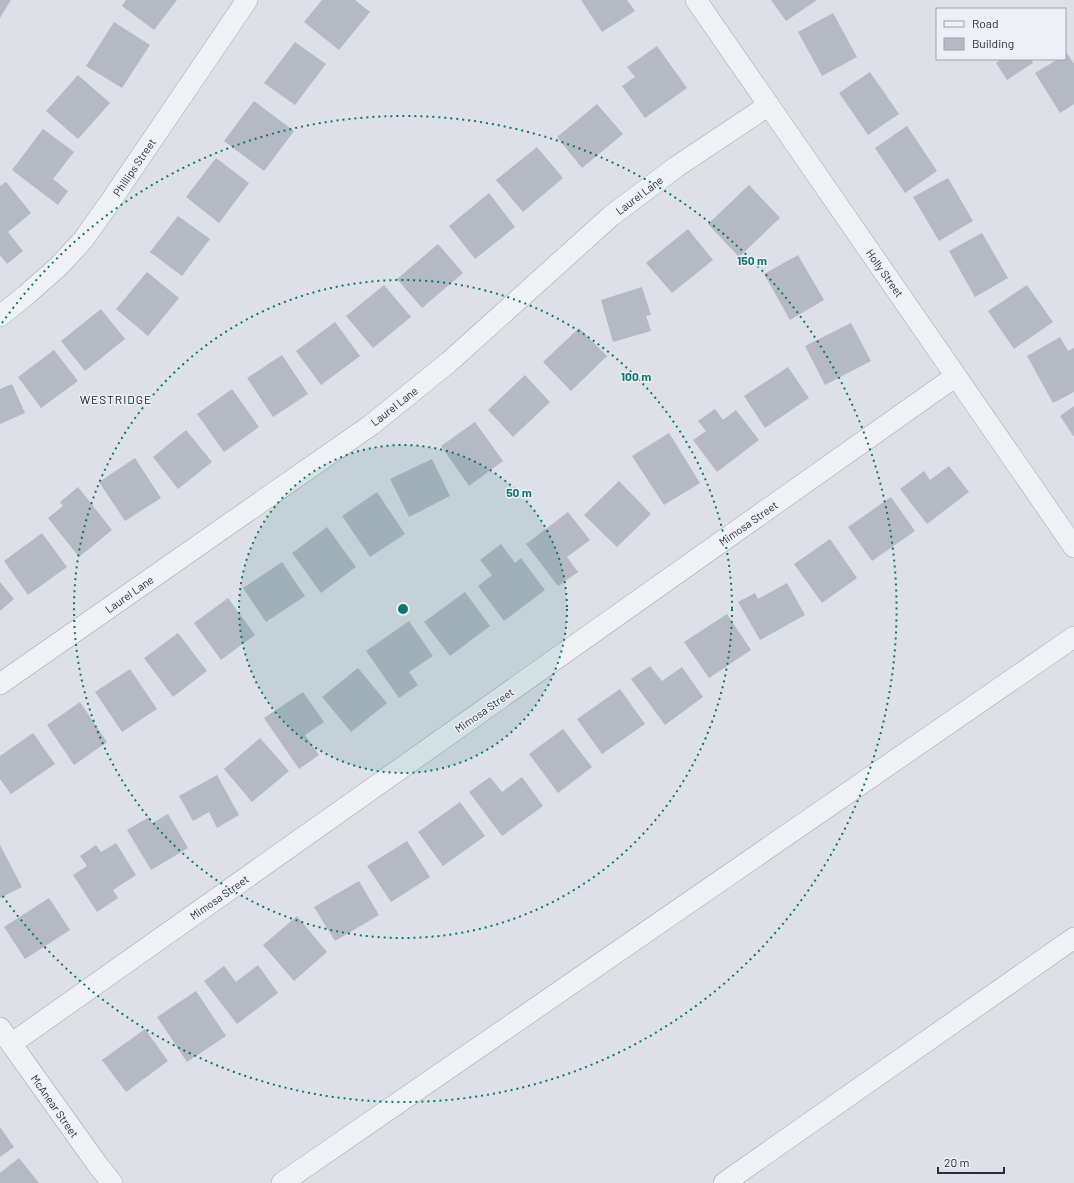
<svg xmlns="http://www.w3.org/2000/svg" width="1074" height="1183" font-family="Barlow,sans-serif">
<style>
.building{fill:#b4b9c3}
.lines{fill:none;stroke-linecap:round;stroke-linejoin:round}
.minor-casing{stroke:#a3a7b0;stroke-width:22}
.minor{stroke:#eff1f5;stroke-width:21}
.ring{fill:none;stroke:#0f766e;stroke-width:2;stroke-dasharray:2 4}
.labels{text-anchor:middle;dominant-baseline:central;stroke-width:3;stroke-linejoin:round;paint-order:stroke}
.street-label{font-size:11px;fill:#272e3c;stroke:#eceff4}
.neighbourhood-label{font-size:12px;letter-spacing:1px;fill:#191f2d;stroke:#eceff4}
.centre{fill:#0f766e;stroke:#eceff4;stroke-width:2}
.ring-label{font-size:12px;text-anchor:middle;font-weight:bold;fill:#0f766e;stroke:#eceff4;stroke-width:3;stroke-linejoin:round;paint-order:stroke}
</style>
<rect width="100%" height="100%" fill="#dde0e6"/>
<path class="building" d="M0,0H11L0,18Z
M126,0H177L154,30L122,6Z
M322,0H355L370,12L339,50L304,22Z
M581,0H627L635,11L602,32Z
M771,0H817L786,21Z
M833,13L857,57L822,76L798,32Z
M114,22L150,45L122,88L86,66Z
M295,42L326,64L295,105L264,83Z
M657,46L687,88L645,118L622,86L635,77L627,67Z
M1067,53L1074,64V104L1060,113L1035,73L1058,59H1065V55Z
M1001,59H1031L1033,63L1007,80L996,63Z
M870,72L899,114L868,135L839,93Z
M78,75L110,103L78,139L46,111Z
M254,101L294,131L264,171L224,141Z
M597,104L623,134L582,168L557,137Z
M907,126L937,171L905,193L875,148Z
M43,129L74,152L53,179L68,191L58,205L12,170Z
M537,147L563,178L523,212L496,180Z
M216,158L249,183L219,223L186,197Z
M948,178L973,221L939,241L913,197Z
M6,182L31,213L8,232L23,251L7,264L0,255V186Z
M749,185L780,218L739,257L708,224Z
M489,193L515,227L475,259L449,226Z
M178,216L210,239L182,276L150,252Z
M688,229L713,260L672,293L646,263Z
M982,233L1008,278L975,297L949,251Z
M438,244L463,273L422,308L397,279Z
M798,255L824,300L790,320L764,274Z
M147,272L179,298L148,336L116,309Z
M384,285L411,317L373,348L346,316Z
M1027,285L1053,322L1014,349L988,311Z
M642,287L651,315L646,316L651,331L613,342L601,300Z
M101,309L125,339L85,371L61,341Z
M335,322L360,356L321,385L296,351Z
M851,323L871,361L825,385L805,346Z
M579,328L607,356L571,391L543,362Z
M1060,337L1068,351L1074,348V392L1053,403L1027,356Z
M54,350L78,381L41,408L18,377Z
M282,355L308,394L273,417L247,378Z
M788,367L809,398L765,428L744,396Z
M525,375L550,402L513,437L488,410Z
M12,384L25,413L0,424V389Z
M232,389L259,427L224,452L197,414Z
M1074,406V437L1060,416Z
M715,409L723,420L736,410L759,440L717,472L693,440L706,431L698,421Z
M475,422L503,461L469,486L441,446Z
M186,430L212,462L178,489L153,457Z
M669,433L700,483L664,505L632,456Z
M135,458L161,498L125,521L99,482Z
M432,459L450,496L409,517L390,479Z
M949,466L969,492L927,524L900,489L924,471L930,480Z
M619,481L651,514L617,547L584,515Z
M78,487L112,530L79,557L48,518L63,506L60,502Z
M377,492L405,534L370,557L342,516Z
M891,497L915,531L872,561L848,527Z
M568,512L590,540L567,557L578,572L558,586L526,544Z
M327,527L356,567L321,593L292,553Z
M42,533L67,567L28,595L4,561Z
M830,539L857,578L822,603L794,564Z
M501,544L515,563L521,558L545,590L504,621L478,586L492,575L480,560Z
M282,562L305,596L266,622L243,588Z
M0,582L14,599L0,611Z
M787,583L805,615L760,640L738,602L755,593L758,599Z
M465,592L490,626L450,656L424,622Z
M228,598L255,635L221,660L194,623Z
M727,614L751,650L709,678L684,642Z
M409,621L433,656L409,672L418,685L399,698L366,651Z
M178,633L207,671L173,697L144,658Z
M650,666L662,681L682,667L703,697L665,725L631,679Z
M358,668L387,703L351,732L322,697Z
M130,669L157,709L122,732L95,692Z
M620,689L645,724L602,754L577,719Z
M303,692L324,722L305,735L319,755L299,769L264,718Z
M80,702L107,742L74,765L47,725Z
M563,729L592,767L558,793L529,754Z
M33,733L55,764L11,794L0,779V756Z
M260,738L289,771L252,802L224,769Z
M217,775L239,815L217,828L209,812L193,821L179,796Z
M490,777L502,792L522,777L543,806L502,836L469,792Z
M460,802L485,836L443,866L418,832Z
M168,814L188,848L151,870L127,830L149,817L152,823Z
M407,841L430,877L391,902L367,866Z
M116,843L136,875L113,890L118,898L97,912L73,875L87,866L80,856L96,845L101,852Z
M0,845L22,887L0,898Z
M359,881L379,915L335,941L314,907Z
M49,898L70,930L25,959L4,927Z
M297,916L327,952L294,981L263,945Z
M258,965L278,993L237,1024L204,981L224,966L236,982Z
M196,991L226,1036L187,1062L157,1017Z
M145,1029L168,1061L126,1092L102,1060Z
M0,1127L14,1147L0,1157Z
M19,1158L39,1183H0V1173Z"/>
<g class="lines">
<defs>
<path id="minor" d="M696,0L1074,547
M0,316L25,296L59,266L83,240L110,202L247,0
M0,684L371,425L449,362L611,216L676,167L769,105
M0,1028L97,1164L112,1183
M11,1044L956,376
M282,1183L1074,637
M724,1183L1074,938"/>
</defs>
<use href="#minor" class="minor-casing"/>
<use href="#minor" class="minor"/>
</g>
<circle cx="403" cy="609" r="164" fill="#0f766e" fill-opacity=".12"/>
<g class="ring">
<circle cx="403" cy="609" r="164"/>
<circle cx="403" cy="609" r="329"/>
<path d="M2 323A493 493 0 1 1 2 895"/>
</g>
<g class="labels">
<g class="street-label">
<text transform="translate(134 167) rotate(-56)">Phillips Street</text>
<text transform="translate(639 195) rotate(-37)">Laurel Lane</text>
<text transform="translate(885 273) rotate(55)">Holly Street</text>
<text transform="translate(394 406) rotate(-38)">Laurel Lane</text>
<text transform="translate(748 523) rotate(-35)">Mimosa Street</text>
<text transform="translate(129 594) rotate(-35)">Laurel Lane</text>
<text transform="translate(484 710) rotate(-35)">Mimosa Street</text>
<text transform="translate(219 897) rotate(-35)">Mimosa Street</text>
<text transform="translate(55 1106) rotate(55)">McAnear Street</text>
</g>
<g class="neighbourhood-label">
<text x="116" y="399">WESTRIDGE</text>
</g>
</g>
<circle cx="403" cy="609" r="6" class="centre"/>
<g class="ring-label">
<text x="752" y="265">150 m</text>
<text x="636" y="381">100 m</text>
<text x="519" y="497">50 m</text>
</g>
<rect x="936" y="8" width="130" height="52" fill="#eceff4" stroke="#9da2aa"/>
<rect x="944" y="21" width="20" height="6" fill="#eff1f5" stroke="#9da2aa"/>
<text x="972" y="28" font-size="12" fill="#272e3c">Road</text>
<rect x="944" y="38" width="20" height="12" fill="#b4b9c3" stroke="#9da2aa"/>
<text x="972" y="48" font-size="12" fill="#272e3c">Building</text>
<path d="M938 1167v6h66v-6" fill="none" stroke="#272e3c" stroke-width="2"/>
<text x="944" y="1167" font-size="12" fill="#272e3c" stroke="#eceff4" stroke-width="3" paint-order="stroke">20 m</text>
</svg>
